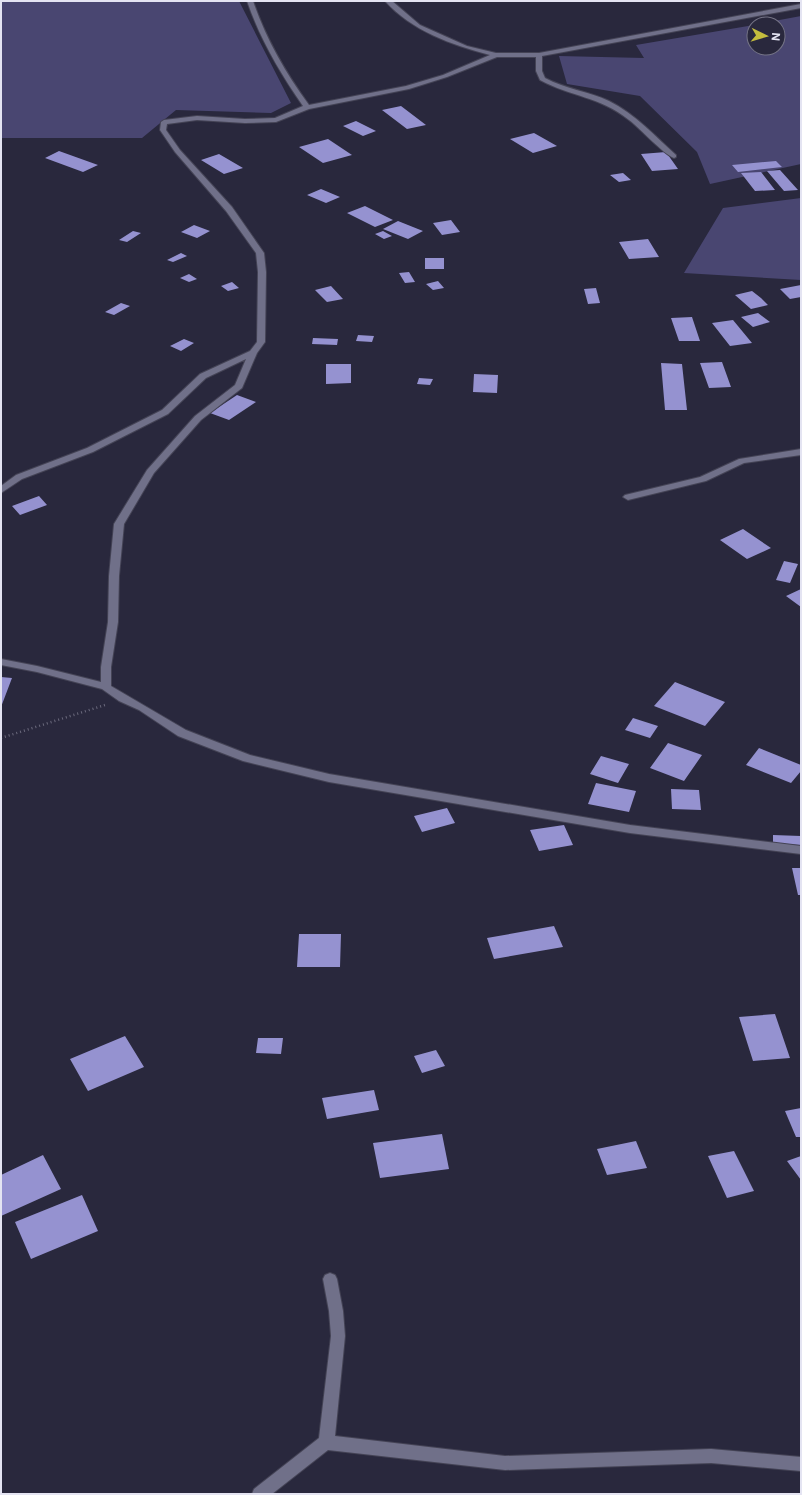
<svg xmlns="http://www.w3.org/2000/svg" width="802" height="1495" font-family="Inter,sans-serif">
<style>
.green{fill:#494671}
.building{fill:#9592d0}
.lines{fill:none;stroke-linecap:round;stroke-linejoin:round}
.minor-casing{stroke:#444355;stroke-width:2}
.path{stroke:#6a697c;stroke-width:2.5;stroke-dasharray:1 3;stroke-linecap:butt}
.minor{fill:#707089;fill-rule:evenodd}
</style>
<rect width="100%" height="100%" fill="#29283d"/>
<path class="green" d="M1,1H239L291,103L271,113L176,110L142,138H1Z
M801,16V164L710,184L697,152L640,96L567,84L559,56L644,58L636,45L754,25V48H778V24H758Z
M801,198V280L684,273L723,208Z"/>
<path class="building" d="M401,106L426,125L407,129L382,110Z
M356,121L376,131L363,136L343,126Z
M534,133L557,146L533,153L510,139Z
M328,139L352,155L323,163L299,147Z
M59,151L98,165L83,172L45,158Z
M666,152L678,169L652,171L641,154Z
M219,154L243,168L224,174L201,160Z
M776,161L782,167L738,172L732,165Z
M780,170L798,190L784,191L767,171Z
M761,172L775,190L755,191L741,173Z
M623,173L631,180L619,182L610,175Z
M321,189L340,197L326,203L307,195Z
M365,206L393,220L375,227L347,213Z
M451,220L460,232L442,235L433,223Z
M398,221L423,231L408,239L383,229Z
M194,225L210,231L197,238L181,232Z
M133,231L141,233L127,242L119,240Z
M383,231L392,236L384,239L375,234Z
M648,239L659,257L629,259L619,242Z
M181,253L187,256L173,262L167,260Z
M425,258H444V269H425Z
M409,272L415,282L405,283L399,273Z
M189,274L197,279L189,282L180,278Z
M438,281L444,288L433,290L426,284Z
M232,282L239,288L228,291L221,286Z
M801,285V297L790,299L780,289Z
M331,286L343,299L327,302L315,290Z
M596,288L600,303L588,304L584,289Z
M752,291L761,298L768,305L751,309L735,295Z
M121,303L130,306L114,315L105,312Z
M758,313L770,322L753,327L741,317Z
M692,317L700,341H679L671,318Z
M733,320L752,343L730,346L712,323Z
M358,335L374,336L372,342L356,341Z
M313,338L338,339L337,345L312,344Z
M184,339L194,343L181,351L170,346Z
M722,362L731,387L709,388L700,363Z
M661,363L682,364L687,410H665Z
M326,364H351V383L326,384Z
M474,374L498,375L497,393L473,392Z
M419,378L433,379L430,385L417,384Z
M237,395L256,402L229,420L210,413Z
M39,496L47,505L20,515L12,506Z
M743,529L771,548L747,559L720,540Z
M784,561L798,564L790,583L776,580Z
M801,589V607L786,596Z
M1,677L12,678L1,707Z
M675,682L725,702L705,726L654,706Z
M633,718L658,726L650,738L625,730Z
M668,743L702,755L684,781L650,768Z
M759,748L801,765V771L791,783L746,765Z
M601,756L629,764L618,783L590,774Z
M596,783L636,791L629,812L588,804Z
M671,789L699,790L701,810L672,809Z
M447,808L455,823L422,832L414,816Z
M564,825L573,845L539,851L530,830Z
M773,835L801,836V845L773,844Z
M792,868H801V895H798Z
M554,926L563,947L494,959L487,938Z
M299,934H341L340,967H297Z
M775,1014L790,1058L753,1061L739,1017Z
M125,1036L144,1067L88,1091L70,1059Z
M258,1038H283L281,1054L256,1053Z
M436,1050L445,1066L422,1073L414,1056Z
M374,1090L379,1110L327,1119L322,1098Z
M801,1108V1137H796L785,1111Z
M442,1134L449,1169L380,1178L373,1143Z
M636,1141L647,1168L607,1175L597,1149Z
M734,1151L754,1191L727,1198L708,1156Z
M43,1155L61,1189L1,1216V1175Z
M801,1156V1180L787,1161Z
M82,1195L98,1231L31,1259L15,1222Z"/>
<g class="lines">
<defs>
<path id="minor" d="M247,1H253C266,39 285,72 309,105L406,86L443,75L490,55C452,45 412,31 385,1H392L420,25L467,46L496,53H539L801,4V8L542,56V71L545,78C565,89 588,91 609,101C635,114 655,136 676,155V157L674,158C663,154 641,129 629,120C599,96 571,97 540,80L536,71V57H497L447,77L409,89L309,109L276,122L245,123L197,120L167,124L166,130L180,150L232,207L264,253L266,272L265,342L257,353L242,388L201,420L154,473L124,524L119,576L118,622L111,667V686L186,730L250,755L329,774L630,825L801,846V854L630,833L329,782L243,761L178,736L139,710L119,701L102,689L37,672L1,665V659L37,666L101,682V667L108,622L109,576L114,524L147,470L195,416L235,385L246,359L206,378L168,414L93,452L22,479L1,493V486L16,475L87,448L162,410L200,374L250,351L257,342L258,272L256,253L226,211L175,152L160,130L161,122L164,120L197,116L245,119L275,118L303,106C280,73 260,39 247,1Z
M801,449V455L744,463L706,481L628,500L623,497L625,495L700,477L739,459Z
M330,1273L335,1275L337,1279L343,1311L345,1336L335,1436L505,1456L711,1449L801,1457V1471L711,1463L505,1470L328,1450L272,1494H252L254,1489L319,1438L331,1336L329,1311L323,1279L325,1275Z"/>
</defs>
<use href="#minor" class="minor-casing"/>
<path class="path" d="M1,738L105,705"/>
<use href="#minor" class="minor"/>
</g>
<rect width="802" height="1495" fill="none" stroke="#e4e4f2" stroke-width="4"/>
<g transform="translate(766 36) rotate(95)"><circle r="19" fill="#29283d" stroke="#747385"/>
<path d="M0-3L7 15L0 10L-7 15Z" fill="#c4bd3e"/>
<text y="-6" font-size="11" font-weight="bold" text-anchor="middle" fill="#e4e4f2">N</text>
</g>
</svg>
